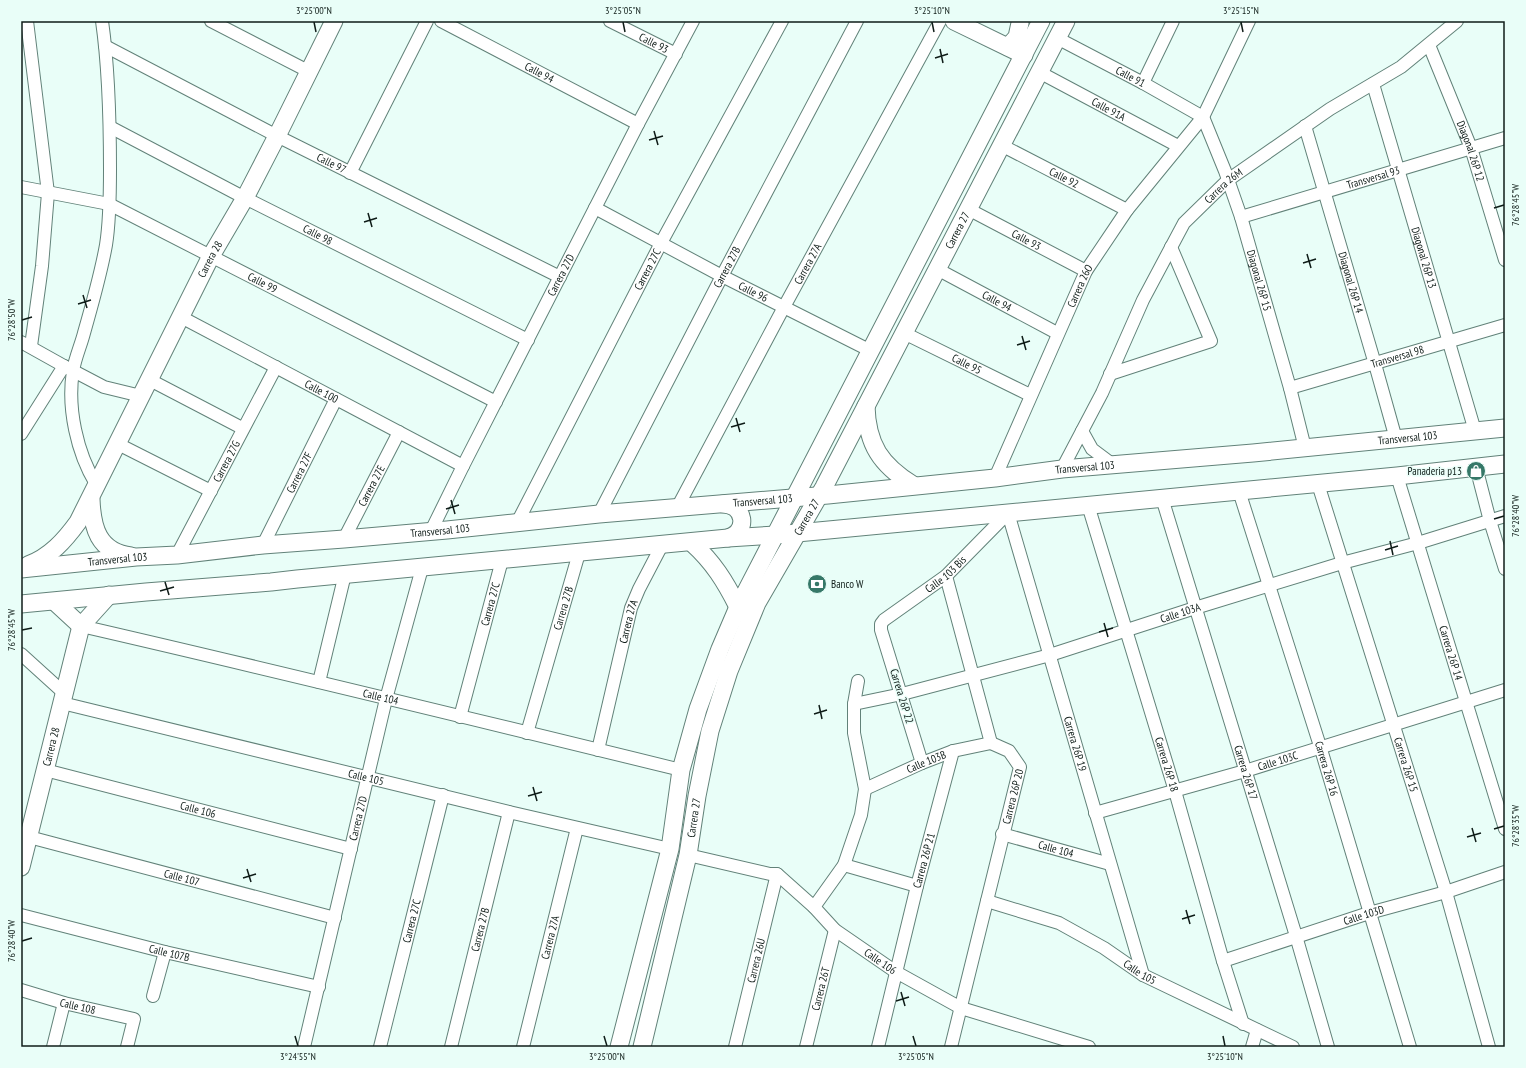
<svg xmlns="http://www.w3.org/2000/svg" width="1526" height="1068" font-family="'PT Sans Narrow',sans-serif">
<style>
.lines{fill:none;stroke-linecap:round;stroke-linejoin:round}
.street-casing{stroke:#628279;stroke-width:14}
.secondary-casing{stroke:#628279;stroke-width:19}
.street{stroke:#fff;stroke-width:12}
.secondary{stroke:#fff;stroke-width:17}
.ticks{fill:none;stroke:#0f1c18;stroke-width:1.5}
.labels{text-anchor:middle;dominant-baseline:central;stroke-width:3;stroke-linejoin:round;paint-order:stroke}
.street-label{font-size:11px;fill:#0f1c18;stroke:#e9fef8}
.poi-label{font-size:11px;fill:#0f1c18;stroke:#e9fef8;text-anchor:end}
.neatline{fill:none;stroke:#0f1c18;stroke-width:1.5}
.ticks-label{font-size:10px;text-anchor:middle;fill:#0f1c18}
</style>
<rect width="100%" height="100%" fill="#e9fef8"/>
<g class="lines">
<defs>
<g id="street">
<path d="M27,21L48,193L42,266L31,346"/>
<path d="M211,21L308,71"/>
<path id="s1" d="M441,21L638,124"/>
<path id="s2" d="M610,21L676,54"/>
<path id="s3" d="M1057,38L1143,83L1203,117"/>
<path id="s4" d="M1429,45L1471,148L1505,260"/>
<path id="s5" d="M105,46L277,136L560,277"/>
<path id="s6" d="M1039,72L1178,146"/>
<path d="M1143,83L1173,21"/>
<path id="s7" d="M1373,84L1475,431"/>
<path id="s8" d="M1203,117L1225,171L1241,217L1290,388L1305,448"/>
<path id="s9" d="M1305,126L1375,364L1396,439"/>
<path id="s10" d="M110,127L245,198L528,340"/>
<path id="s11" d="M1001,145L1127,210"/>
<path d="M350,173L427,21"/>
<path id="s12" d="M21,187L109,204L496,402"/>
<path id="s13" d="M595,208L722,276L871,351"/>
<path id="s14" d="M968,209L1086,271"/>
<path id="s15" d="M1241,217L1505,138"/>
<path id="s16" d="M937,269L1057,333"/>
<path id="s17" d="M181,317L463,466"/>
<path id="s18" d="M904,333L1030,395"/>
<path d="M21,342L64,366L104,387L141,396"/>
<path d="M1110,374L1211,341L1171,247"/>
<path d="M150,380L242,428"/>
<path id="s19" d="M1290,388L1505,325"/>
<path d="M1082,431L1092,449L1112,464"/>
<path d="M21,434L64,366"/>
<path d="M118,444L211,491"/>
<path d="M1476,467L1490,521L1505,569"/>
<path id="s20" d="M1062,469L1102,393L1143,300L1184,223L1228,180L1330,109L1401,67L1457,21"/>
<path id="s21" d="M1397,476L1505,829"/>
<path id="s22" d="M995,478L1086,271L1127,210L1203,117L1249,21"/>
<path d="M96,484C77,453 67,408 73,371C75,358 81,345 84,333C92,305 101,273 106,245C110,220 110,194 110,169C110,120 109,70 102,21"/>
<path id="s23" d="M1318,484L1446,892L1489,1047"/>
<path id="s24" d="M1239,491L1320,746L1410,1047"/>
<path id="s25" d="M1162,498L1296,936L1328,1047"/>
<path id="s26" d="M1088,505L1175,791L1223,961L1243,1024"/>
<path id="s27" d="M677,508L784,307L940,21"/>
<path id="s28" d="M599,514L722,276L857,21"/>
<path id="s29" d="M518,521L661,243L782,21"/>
<path id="s30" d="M431,531L463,466L638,124L693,21"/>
<path id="s31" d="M344,539L399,432"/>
<path id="s32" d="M263,545L336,399"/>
<path id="s33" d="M177,555L276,367"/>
<path d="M946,576L991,743"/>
<path id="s34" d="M81,626C281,672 481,721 681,770"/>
<path d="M21,654L64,693"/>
<path d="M319,682L345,574"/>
<path id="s35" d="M62,703L509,812L670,849"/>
<path id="s36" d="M854,704L902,694L1050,655L1195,608L1342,563L1418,543L1505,516"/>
<path id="s37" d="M460,717L502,560"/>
<path id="s38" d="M527,733L579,553"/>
<path id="s39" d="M598,750L631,608L639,589L662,545"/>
<path id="s40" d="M922,763L881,630V624L884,620L946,576L1008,513L1143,975"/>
<path id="s41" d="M45,770L351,849"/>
<path id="s42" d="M865,789L922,763L953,751L991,743"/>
<path id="s43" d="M1095,813L1245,771L1505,690"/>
<path id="s44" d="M1002,834L1110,864"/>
<path id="s45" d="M29,837L335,918"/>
<path id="s46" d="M688,855L770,874H777L814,907L835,930L896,972L961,1008L1089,1047"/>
<path d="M844,865L917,886"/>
<path id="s47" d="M987,901L1059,923L1104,948L1143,975L1293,1047"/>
<path d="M814,907L844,865L861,815L865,789L854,733V704L858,681"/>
<path id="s48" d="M21,915L165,952L319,987"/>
<path id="s49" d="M1223,961L1369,913L1446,892L1505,872"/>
<path id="s50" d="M21,990L64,1003L134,1019L127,1047"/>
<path d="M153,996L165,952"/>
<path d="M53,1047L64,1003"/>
<path id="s51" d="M304,1047L386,699L422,568"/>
<path id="s52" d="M380,1047L443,795"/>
<path id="s53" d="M451,1047L509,812"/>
<path id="s54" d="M523,1047L577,828"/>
<path id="s55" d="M735,1047L777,874"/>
<path id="s56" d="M806,1047L835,930"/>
<path id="s57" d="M878,1047L917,886L953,751"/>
<path id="s58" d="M951,1047L1020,767L1009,751L991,743"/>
<path d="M1252,1047L1257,1030"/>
</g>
<g id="secondary">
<path d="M954,21L1024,55"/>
<path d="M1008,47L1017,37L1020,23"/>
<path d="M866,406C867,445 881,465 913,485"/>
<path d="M91,499C92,527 98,552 131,556"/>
<path d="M723,504C745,505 749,531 728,538"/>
<path d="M692,543C713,562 725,581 738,607"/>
<path id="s59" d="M28,565C50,557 65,540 78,522L211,256L245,198L277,136L334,21"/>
<path id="s60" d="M21,569L136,557L177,555L263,545L344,539L447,530L599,514L828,495L995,478L1062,469L1253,453L1505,428"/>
<path d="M55,602L81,626"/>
<path d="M21,604L146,592L271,582L297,579L728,538L776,535L1397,476L1505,464"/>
<path id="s61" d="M21,867L81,626L109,595"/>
<path d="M619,1047L670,849L681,770L698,709L720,649L738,607L1041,21"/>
<path id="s62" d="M642,1047L688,855L697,796L710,731L729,671L757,603L824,487L1066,21"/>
</g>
</defs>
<use href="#street" class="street-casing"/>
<use href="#secondary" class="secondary-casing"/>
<use href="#street" class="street"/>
<use href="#secondary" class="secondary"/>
</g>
<path class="ticks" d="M314,22L316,32M623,22L625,32M932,22L934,32M1241,22L1243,32M940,49L943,63M935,58L948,54M654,131L658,145M649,140L663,136M1494,208L1504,205M368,213L372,227M364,222L377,218M1307,254L1311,268M1303,263L1316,259M83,295L87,308M78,304L91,300M22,320L32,317M1022,336L1026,350M1017,345L1030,341M736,418L740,432M731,427L745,423M451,500L455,514M446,509L459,505M1494,519L1504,516M1390,541L1393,555M1385,550L1398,546M165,582L169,595M160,591L174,587M1104,623L1108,637M22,630L32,628M1099,632L1113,628M819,705L822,719M814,714L827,710M533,787L537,801M528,796L542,792M1472,828L1476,842M1494,829L1504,826M1467,837L1481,833M247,869L251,882M243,878L256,874M1186,910L1190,924M1182,919L1195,915M22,941L32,938M901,992L905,1006M896,1001L909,997M295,1036L298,1046M604,1036L607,1046M913,1036L916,1046M1223,1036L1225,1046"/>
<defs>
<symbol id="shop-disc" viewBox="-11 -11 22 22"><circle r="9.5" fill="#367868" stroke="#e9fef8"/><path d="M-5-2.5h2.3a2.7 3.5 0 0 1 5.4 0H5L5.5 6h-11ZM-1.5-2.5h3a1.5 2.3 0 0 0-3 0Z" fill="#fff"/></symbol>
<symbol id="bank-disc" viewBox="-11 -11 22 22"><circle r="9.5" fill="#367868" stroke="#e9fef8"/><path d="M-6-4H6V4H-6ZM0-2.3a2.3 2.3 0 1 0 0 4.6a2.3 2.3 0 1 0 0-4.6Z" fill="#fff"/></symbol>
</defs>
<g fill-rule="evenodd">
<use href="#shop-disc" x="1465" y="460" width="22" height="22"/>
<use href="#bank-disc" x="806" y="573" width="22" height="22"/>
</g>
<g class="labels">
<g class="street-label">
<text stroke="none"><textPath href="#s2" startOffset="49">Calle 93</textPath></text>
<text stroke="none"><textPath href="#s1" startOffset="111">Calle 94</textPath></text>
<text stroke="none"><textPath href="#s3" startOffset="83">Calle 91</textPath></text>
<text stroke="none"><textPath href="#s6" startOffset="79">Calle 91A</textPath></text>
<text stroke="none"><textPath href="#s4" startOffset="114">Diagonal 26P 12</textPath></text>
<text stroke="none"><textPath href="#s5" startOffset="255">Calle 97</textPath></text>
<text stroke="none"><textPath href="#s15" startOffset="138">Transversal 93</textPath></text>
<text stroke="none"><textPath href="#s11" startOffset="71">Calle 92</textPath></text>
<text stroke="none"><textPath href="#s20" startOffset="329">Carrera 26M</textPath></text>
<text stroke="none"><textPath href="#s62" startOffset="883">Carrera 27</textPath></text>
<text stroke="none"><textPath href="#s10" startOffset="234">Calle 98</textPath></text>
<text stroke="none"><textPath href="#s14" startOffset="66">Calle 93</textPath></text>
<text stroke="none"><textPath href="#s7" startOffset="181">Diagonal 26P 13</textPath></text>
<text stroke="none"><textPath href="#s59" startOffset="361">Carrera 28</textPath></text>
<text stroke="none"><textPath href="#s27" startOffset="277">Carrera 27A</textPath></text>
<text stroke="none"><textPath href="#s28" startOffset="278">Carrera 27B</textPath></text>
<text stroke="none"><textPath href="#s29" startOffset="283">Carrera 27C</textPath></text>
<text stroke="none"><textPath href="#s30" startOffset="287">Carrera 27D</textPath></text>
<text stroke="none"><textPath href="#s8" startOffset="173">Diagonal 26P 15</textPath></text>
<text stroke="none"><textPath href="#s9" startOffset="163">Diagonal 26P 14</textPath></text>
<text stroke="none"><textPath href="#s12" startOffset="262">Calle 99</textPath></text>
<text stroke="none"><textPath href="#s22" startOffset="210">Carrera 26O</textPath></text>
<text stroke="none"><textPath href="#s13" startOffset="179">Calle 96</textPath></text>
<text stroke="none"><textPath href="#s16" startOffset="68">Calle 94</textPath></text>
<text stroke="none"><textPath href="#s19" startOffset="112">Transversal 98</textPath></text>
<text stroke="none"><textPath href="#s18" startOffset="70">Calle 95</textPath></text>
<text stroke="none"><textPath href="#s17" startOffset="159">Calle 100</textPath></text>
<text stroke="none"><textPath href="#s60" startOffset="1393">Transversal 103</textPath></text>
<text stroke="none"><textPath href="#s33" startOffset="106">Carrera 27G</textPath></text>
<text stroke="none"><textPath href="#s60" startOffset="1069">Transversal 103</textPath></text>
<text stroke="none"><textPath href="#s32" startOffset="81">Carrera 27F</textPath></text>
<text stroke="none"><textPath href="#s31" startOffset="60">Carrera 27E</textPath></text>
<text stroke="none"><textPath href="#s60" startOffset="745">Transversal 103</textPath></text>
<text stroke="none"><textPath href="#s62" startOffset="559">Carrera 27</textPath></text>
<text stroke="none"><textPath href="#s60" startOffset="421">Transversal 103</textPath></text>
<text stroke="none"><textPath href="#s60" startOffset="97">Transversal 103</textPath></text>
<text stroke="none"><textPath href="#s40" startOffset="227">Calle 103 Bis</textPath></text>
<text stroke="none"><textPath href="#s37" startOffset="117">Carrera 27C</textPath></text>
<text stroke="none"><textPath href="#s38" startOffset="130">Carrera 27B</textPath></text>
<text stroke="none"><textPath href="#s36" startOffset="339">Calle 103A</textPath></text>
<text stroke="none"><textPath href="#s39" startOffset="132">Carrera 27A</textPath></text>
<text stroke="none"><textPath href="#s21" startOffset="185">Carrera 26P 14</textPath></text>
<text transform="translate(902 696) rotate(73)">Carrera 26P 22</text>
<text stroke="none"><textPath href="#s34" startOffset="308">Calle 104</textPath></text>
<text stroke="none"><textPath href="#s40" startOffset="555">Carrera 26P 19</textPath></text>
<text stroke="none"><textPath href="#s61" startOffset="124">Carrera 28</textPath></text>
<text stroke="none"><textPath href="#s43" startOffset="190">Calle 103C</textPath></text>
<text stroke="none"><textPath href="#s42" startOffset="67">Calle 103B</textPath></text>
<text stroke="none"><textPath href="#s26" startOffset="271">Carrera 26P 18</textPath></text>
<text stroke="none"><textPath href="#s23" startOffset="294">Carrera 26P 15</textPath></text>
<text stroke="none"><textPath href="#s24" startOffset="291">Carrera 26P 16</textPath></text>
<text stroke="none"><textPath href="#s25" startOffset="287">Carrera 26P 17</textPath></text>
<text stroke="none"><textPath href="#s35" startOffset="313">Calle 105</textPath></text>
<text stroke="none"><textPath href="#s58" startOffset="258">Carrera 26P 20</textPath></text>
<text stroke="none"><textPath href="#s41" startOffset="158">Calle 106</textPath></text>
<text stroke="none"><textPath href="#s62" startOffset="235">Carrera 27</textPath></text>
<text stroke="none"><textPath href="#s51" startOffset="235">Carrera 27D</textPath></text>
<text stroke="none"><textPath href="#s44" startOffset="56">Calle 104</textPath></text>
<text stroke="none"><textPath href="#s57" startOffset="192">Carrera 26P 21</textPath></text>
<text stroke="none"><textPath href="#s45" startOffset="158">Calle 107</textPath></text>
<text stroke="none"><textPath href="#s49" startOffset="148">Calle 103D</textPath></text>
<text stroke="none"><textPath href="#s52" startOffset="130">Carrera 27C</textPath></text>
<text stroke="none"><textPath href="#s53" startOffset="121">Carrera 27B</textPath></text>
<text stroke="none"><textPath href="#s54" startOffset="113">Carrera 27A</textPath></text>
<text stroke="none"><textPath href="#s48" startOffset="153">Calle 107B</textPath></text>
<text stroke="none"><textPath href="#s55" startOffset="89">Carrera 26U</textPath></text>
<text stroke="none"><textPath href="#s46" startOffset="227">Calle 106</textPath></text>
<text stroke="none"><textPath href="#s47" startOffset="170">Calle 105</textPath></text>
<text stroke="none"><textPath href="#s56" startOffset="60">Carrera 26T</textPath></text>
<text stroke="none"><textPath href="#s50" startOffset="59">Calle 108</textPath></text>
</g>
<g class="poi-label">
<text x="1462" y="471">Panaderia p13</text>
<text x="831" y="584" text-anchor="start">Banco W</text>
</g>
</g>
<rect width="1526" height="1068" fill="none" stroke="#e9fef8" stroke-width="44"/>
<rect x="22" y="22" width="1482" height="1024" class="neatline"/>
<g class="ticks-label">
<text x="314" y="14">3°25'00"N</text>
<text x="623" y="14">3°25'05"N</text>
<text x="932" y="14">3°25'10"N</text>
<text x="1241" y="14">3°25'15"N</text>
<text transform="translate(1515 205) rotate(-90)" y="4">76°28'45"W</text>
<text transform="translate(11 320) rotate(-90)" y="4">76°28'50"W</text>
<text transform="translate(1515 516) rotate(-90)" y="4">76°28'40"W</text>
<text transform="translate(11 630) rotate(-90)" y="4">76°28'45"W</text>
<text transform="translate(1515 826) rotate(-90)" y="4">76°28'35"W</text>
<text transform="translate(11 941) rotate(-90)" y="4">76°28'40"W</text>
<text x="298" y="1060">3°24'55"N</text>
<text x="607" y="1060">3°25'00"N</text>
<text x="916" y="1060">3°25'05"N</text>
<text x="1225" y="1060">3°25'10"N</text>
</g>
</svg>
